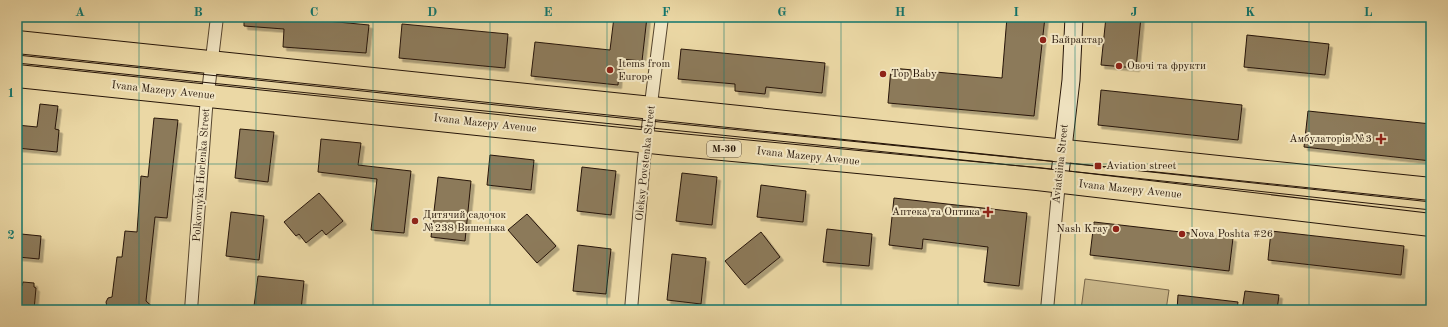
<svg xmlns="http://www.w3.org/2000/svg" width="1448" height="327" font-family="'Old Standard TT',serif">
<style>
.green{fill:#cab78a;stroke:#786649}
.building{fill:#8c7a5a;stroke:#261508;filter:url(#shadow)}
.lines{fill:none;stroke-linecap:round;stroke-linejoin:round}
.street-casing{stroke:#57462f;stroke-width:14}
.secondary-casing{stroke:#261508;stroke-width:19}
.highway-casing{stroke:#261508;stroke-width:24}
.street{stroke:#f2e6c4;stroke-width:12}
.secondary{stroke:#f2e6c4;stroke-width:17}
.highway{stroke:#ebd8a5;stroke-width:22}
.tram{stroke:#261508;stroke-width:1}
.grid{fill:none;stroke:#0f766e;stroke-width:1;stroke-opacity:0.55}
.poi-dot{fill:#8f2418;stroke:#f2e6c4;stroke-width:1.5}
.labels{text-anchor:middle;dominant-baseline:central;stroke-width:4;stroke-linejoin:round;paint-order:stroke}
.shield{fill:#f2e6c4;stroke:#635440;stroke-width:1}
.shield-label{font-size:10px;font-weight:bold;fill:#261508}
.poi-label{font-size:11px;fill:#261508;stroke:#f2e6c4;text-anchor:start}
.street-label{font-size:11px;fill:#261508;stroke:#f2e6c4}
.neatline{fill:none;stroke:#0f766e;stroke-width:1.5}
.grid-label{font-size:13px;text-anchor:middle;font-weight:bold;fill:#0f766e}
</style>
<defs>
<filter id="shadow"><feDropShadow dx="3.5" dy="3.5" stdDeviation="0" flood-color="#0004"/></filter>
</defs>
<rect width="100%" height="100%" fill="#ebd8a5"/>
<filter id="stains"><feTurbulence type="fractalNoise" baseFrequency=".005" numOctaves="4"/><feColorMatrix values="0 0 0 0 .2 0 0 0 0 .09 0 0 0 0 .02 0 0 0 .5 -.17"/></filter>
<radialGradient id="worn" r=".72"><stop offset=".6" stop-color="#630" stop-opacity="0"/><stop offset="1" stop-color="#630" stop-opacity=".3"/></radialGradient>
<path class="green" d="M1085,279L1169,290L1166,310H1081Z"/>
<path class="building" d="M244,17H285L369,25L366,53L283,47L284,29L244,26Z
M614,17H647L642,61L620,59L618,85L531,76L535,42L610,50Z
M1007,17H1045L1034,116L888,103L891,68L1002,78Z
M1106,17H1141L1136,68L1101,65Z
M402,24L508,34L505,68L399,58Z
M1247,35L1329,44L1325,75L1244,67Z
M681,49L825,63L822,93L766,87L765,94L735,91V84L678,79Z
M1101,90L1242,105L1238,140L1098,125Z
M40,104L58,106L55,129L59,130L57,152L17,148V125L37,127Z
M1308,111L1431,124V161L1304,147Z
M154,118L178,120L167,218L155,217L146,301L156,310L111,309L107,307L106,302L108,298L112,297L117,257H122L125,231L137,232L141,176L148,177Z
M240,129L274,132L268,182L235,178Z
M321,139L361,143L358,165L411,171L404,233L371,230L377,179L318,172Z
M490,155L534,160L531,190L487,185Z
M582,167L616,171L611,215L577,211Z
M682,173L717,177L712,225L676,221Z
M438,177L471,181L465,241L431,237Z
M761,185L806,191L803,222L757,217Z
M319,193L343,221L326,235L322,230L306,243L299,234L296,236L284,222Z
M894,198L1027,213L1019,286L984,282L988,247L923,239L922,249L889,245Z
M231,212L264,216L259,260L226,256Z
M527,214L556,246L537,263L508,230Z
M1094,222L1233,238L1229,271L1090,255Z
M827,229L872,234L869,266L823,262Z
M1271,231L1404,246L1401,275L1268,260Z
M761,232L780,257L745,285L725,261Z
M21,234L41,236L39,259L18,257Z
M578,245L611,249L606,294L573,291Z
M672,254L706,258L701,304L667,300Z
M258,276L304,281L301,310L254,306Z
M23,282L34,283V287L36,288L34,310H17L19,285L22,286Z
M1245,291L1279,295L1277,310H1242Z
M1178,295L1238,302L1237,310H1177Z"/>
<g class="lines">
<defs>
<path id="street" d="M191,310L206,109L217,17
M631,310L644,159L662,17
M1047,310L1059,182"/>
<path id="secondary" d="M1059,182L1071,80L1074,17"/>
<path id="highway" d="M17,42L1431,189
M17,76L669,144L1037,179L1431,225"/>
</defs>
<use href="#street" class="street-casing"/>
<use href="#secondary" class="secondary-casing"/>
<use href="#highway" class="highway-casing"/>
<use href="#street" class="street"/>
<use href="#secondary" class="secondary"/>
<use href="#highway" class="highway"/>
<path class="tram" d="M17,55L650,121L1039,160L1431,202
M17,63C488,112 960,158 1431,210"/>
</g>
<path class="grid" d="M139,17V310M256,17V310M373,17V310M490,17V310M607,17V310M724,17V310M841,17V310M958,17V310M1075,17V310M1192,17V310M1309,17V310M17,164H1431"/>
<g class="poi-dot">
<circle cx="1043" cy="40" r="4"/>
<circle cx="1119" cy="66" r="4"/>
<circle cx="610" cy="70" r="4"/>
<circle cx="883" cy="74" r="4"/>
<path d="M1379 133h4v4h4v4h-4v4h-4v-4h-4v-4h4z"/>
<rect x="1094" y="162" width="8" height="8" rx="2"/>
<path d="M986 206h4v4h4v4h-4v4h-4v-4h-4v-4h4z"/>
<circle cx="415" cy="221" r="4"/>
<circle cx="1116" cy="229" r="4"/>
<circle cx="1182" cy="234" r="4"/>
</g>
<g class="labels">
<rect class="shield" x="707" y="141" width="34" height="16" rx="3"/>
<g class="shield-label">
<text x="724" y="149">М-30</text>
</g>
<g class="poi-label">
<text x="1051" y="40">Байрактар</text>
<text x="618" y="64">Items from<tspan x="618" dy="13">Europe</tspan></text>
<text x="1127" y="66">Овочі та фрукти</text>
<text x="891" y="74">Top Baby</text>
<text x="1372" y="139" text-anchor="end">Амбулаторія №3</text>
<text x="1106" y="166">Aviation street</text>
<text x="980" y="212" text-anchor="end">Аптека та Оптика</text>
<text x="423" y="215">Дитячий садочок<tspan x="423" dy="13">№238 Вишенька</tspan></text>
<text x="1108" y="229" text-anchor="end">Nash Kray</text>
<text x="1190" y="234">Nova Poshta #26</text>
</g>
<g class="street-label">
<text transform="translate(163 91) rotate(6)">Ivana Mazepy Avenue</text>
<text transform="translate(485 124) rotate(6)">Ivana Mazepy Avenue</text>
<text transform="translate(808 157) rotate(6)">Ivana Mazepy Avenue</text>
<text transform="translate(646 163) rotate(-84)">Oleksy Povstenka Street</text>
<text transform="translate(1061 164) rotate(-84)">Aviatsiina Street</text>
<text transform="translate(202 175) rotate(-86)">Polkovnyka Horlenka Street</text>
<text transform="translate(1130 190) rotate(6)">Ivana Mazepy Avenue</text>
</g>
</g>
<rect width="1448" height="327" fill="none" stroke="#ebd8a5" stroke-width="44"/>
<rect x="22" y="22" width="1404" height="283" class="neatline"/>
<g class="grid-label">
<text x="80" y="16">A</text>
<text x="198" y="16">B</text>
<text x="314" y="16">C</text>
<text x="432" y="16">D</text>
<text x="548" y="16">E</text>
<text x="666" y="16">F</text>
<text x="782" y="16">G</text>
<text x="900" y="16">H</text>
<text x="1016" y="16">I</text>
<text x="1134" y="16">J</text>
<text x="1250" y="16">K</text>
<text x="1368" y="16">L</text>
<text x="11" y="97">1</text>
<text x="11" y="239">2</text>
</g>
<rect width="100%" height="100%" filter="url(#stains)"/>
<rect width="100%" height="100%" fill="url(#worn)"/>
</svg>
